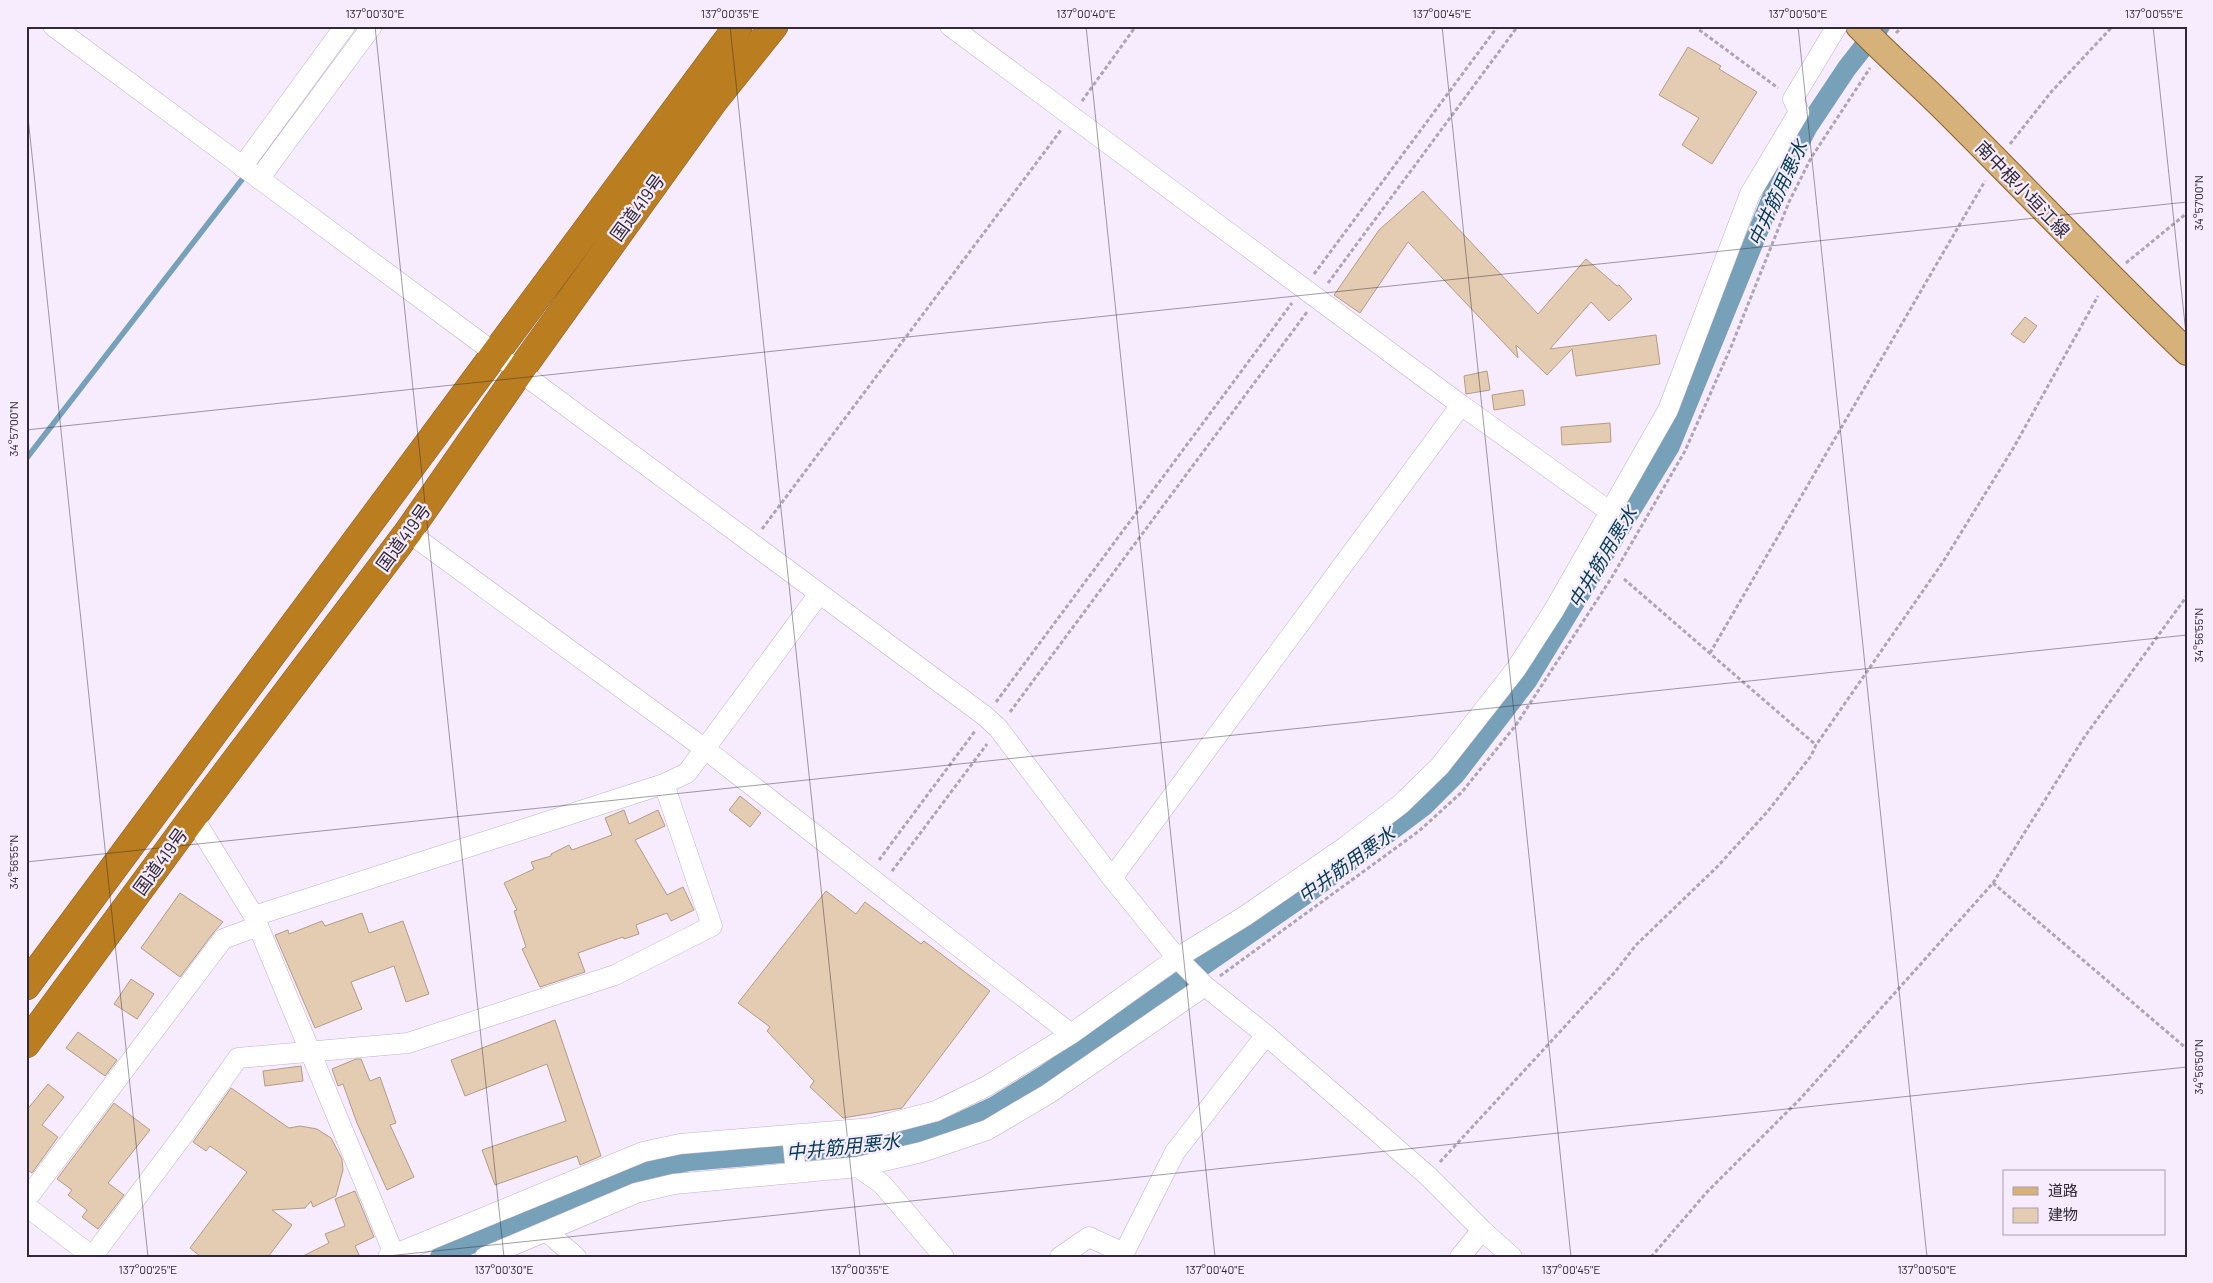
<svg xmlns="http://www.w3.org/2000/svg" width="2213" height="1283" font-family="Barlow,'Noto Sans JP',sans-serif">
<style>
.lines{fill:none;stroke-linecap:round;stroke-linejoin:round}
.stream{stroke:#77a0b9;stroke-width:5.5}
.canal{stroke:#77a0b9;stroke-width:20}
.building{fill:#e4ccb3;stroke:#b39b84}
.minor-casing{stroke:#c0b0cc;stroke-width:21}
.major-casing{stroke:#8a6128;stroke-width:28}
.highway-casing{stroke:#8a6128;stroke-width:29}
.path{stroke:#aea5b4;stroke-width:3;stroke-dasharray:4 2.5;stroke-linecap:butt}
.minor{stroke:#fff;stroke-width:20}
.major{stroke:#d6b27a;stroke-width:26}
.highway{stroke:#ba7e21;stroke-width:28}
.ticks{fill:none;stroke:#312a36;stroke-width:1;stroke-opacity:0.45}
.labels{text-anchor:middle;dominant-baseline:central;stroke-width:4.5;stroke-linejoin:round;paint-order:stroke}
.street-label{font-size:18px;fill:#312a36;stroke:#f6ecfe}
.water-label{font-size:19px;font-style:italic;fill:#023c56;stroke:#f6ecfe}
.neatline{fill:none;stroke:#312a36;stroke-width:2}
.ticks-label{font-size:12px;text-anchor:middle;fill:#312a36}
</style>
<rect width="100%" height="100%" fill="#f6ecfe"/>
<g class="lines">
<path class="stream" d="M26,459L247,173"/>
<path class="canal" d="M440,1257L641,1172L689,1161L890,1144L941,1131L995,1106L1045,1075L1312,890L1424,806L1455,775L1527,681L1670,446L1773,195L1807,128L1847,68L1880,26"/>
</g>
<path class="building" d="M1688,47L1721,66L1719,69L1757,92L1712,164L1682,145L1699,118L1659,95Z
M1423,191L1538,314L1586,259L1617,286L1619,285L1632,299L1609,321L1591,302L1550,349L1656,335L1660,364L1576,376L1572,349L1547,375L1516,345L1518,358L1408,242L1360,313L1334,295L1379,230Z
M2025,317L2037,326L2024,343L2011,334Z
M1487,371L1490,390L1466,394L1464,376Z
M1523,390L1525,405L1494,410L1492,395Z
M1610,423L1611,442L1562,445L1561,427Z
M740,796L761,813L750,827L729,810Z
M624,810L629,824L658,810L665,826L635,840L667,895L683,887L694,910L671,921L667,913L636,925L639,934L624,939L623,937L578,953L585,972L540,987L522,949L526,947L514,911L517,910L504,883L534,869L531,862L551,856V854L569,845L572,850L612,835L605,818Z
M826,891L856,914L865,902L921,944L924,941L990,991L902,1108L843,1118L810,1087L814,1081L767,1031L770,1027L738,1003Z
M180,893L223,922L214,932L180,977L141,948Z
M362,913L369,933L403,921L429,994L406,1002L394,966L351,982L362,1009L315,1028L275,935L288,930L289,934L322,921L325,926Z
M131,979L154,994L137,1019L114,1004Z
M555,1020L601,1156L580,1165L577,1156L495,1185L482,1150L566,1121L547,1064L465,1096L451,1060Z
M78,1032L117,1060L105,1076L66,1048Z
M356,1059H361L370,1081L380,1077L396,1123L390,1125L414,1177L387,1190L357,1123L343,1084L338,1086L332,1069Z
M301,1066L303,1081L265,1086L263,1071Z
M48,1084L64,1097L42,1125L58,1137L32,1173L26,1169V1111Z
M231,1088L289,1128L300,1126L317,1129L331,1138L342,1159L343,1170L336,1196L313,1207L311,1201L305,1208L272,1210L292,1225L268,1257H201L190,1248L247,1172L210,1146L206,1151L193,1142Z
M114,1103L150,1130L108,1183L124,1195L98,1229L82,1217L87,1210L68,1195L72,1190L57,1179Z
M355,1191L374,1237L355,1246L360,1257H301L329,1243L325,1234L345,1226L335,1199Z"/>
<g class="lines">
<defs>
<path id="minor" d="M53,26L985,716L998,728L1112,878L1177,958L1071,1034L987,1086L936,1111L872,1128L680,1144L643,1152L388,1257
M950,26L1461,405
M242,167L345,26
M259,179L372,26
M408,532L705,749L1071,1034
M193,817L254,916L394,1254
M1112,878L1461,405L1609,511
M254,916L664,784L687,773L819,594
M792,1135L796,1173
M858,1167L922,1152L987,1130L1048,1094L1205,986
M26,1200L223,939L258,926
M26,1206L93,1257
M546,1231L576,1257
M92,1257L184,1134L238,1058L408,1043L615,975L712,926L664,784
M485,1257L636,1193L674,1184L858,1167L882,1184L944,1257
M1060,1257L1089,1237L1124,1253L1175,1152L1266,1035
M1460,1257L1482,1230
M1512,1257L1482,1230L1428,1176L1266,1035L1205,986L1177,958L1245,916L1345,847L1401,804L1440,766L1516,669L1554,610L1668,410L1750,194L1799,112L1793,99L1837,26"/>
<path id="major" d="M1859,26C1891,59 1925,88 1957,121C2034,198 2109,277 2187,352"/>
<path id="highway" d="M26,986L738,26
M26,1044L193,817L408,532L520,371L713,102L774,26"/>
</defs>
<use href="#minor" class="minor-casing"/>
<use href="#major" class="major-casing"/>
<use href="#highway" class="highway-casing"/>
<path class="path" d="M1694,26L1778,88
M1896,33L1903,26
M1082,101L1136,26
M2010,144L2052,91L2113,26
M2126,263L2187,213
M1314,274L1498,26
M1328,283L1518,26
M762,529L1061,130
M1624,579L1816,745
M1710,653L1985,181
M996,702L1292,303
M1010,712L1307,312
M879,860L975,731
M892,871L987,744
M1993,883L2187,1049
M1220,976L1419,831L1462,792L1516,725L1612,577L1685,451L1731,347L1789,202L1811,158L1870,68
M1440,1162L1615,972L1636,945L1717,867L1768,811L1811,756L1816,745L1943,562L2014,447L2098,296
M1651,1257L1707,1192L1801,1098L1993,883L2085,736L2187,596"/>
<use href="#minor" class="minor"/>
<use href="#major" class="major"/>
<use href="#highway" class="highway"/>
</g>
<path class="ticks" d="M375,26L504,1257M730,26L860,1257M1086,26L1215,1257M1442,26L1571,1257M1798,26L1927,1257M2153,26L2187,343M26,98L148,1257M26,430L2187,202M26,862L2187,635M378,1257L2187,1067"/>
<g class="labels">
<g class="street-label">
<text transform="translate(2023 189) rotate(46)">南中根小垣江線</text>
<text transform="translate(637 207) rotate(-54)">国道419号</text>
<text transform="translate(403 537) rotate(-54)">国道419号</text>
<text transform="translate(160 861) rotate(-54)">国道419号</text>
</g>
<g class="water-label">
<text transform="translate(1777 193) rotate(-65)">中井筋用悪水</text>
<text transform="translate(1602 557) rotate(-59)">中井筋用悪水</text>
<text transform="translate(1346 864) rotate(-36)">中井筋用悪水</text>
<text transform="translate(843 1146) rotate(-6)">中井筋用悪水</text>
</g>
</g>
<rect width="2213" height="1283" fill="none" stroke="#f6ecfe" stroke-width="55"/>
<rect x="2003" y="1170" width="162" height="65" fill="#f6ecfe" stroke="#a79eae"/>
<rect x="2013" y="1187" width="25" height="8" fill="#d6b27a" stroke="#a79eae"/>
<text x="2048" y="1196" font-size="15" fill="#312a36">道路</text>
<rect x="2013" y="1208" width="25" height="15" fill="#e4ccb3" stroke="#a79eae"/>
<text x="2048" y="1220" font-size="15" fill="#312a36">建物</text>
<rect x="28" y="28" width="2158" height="1228" class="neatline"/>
<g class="ticks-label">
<text x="375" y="18">137°00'30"E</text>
<text x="730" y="18">137°00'35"E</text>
<text x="1086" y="18">137°00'40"E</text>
<text x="1442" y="18">137°00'45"E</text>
<text x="1798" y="18">137°00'50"E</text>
<text x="2154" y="18">137°00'55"E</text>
<text transform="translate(2199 203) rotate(-90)" y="4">34°57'00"N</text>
<text transform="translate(14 429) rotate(-90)" y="4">34°57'00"N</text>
<text transform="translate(2199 635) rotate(-90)" y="4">34°56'55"N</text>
<text transform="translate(14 862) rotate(-90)" y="4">34°56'55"N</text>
<text transform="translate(2199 1067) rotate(-90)" y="4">34°56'50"N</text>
<text x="148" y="1274">137°00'25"E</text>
<text x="504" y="1274">137°00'30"E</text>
<text x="860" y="1274">137°00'35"E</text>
<text x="1215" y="1274">137°00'40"E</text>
<text x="1571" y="1274">137°00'45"E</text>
<text x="1927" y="1274">137°00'50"E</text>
</g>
</svg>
